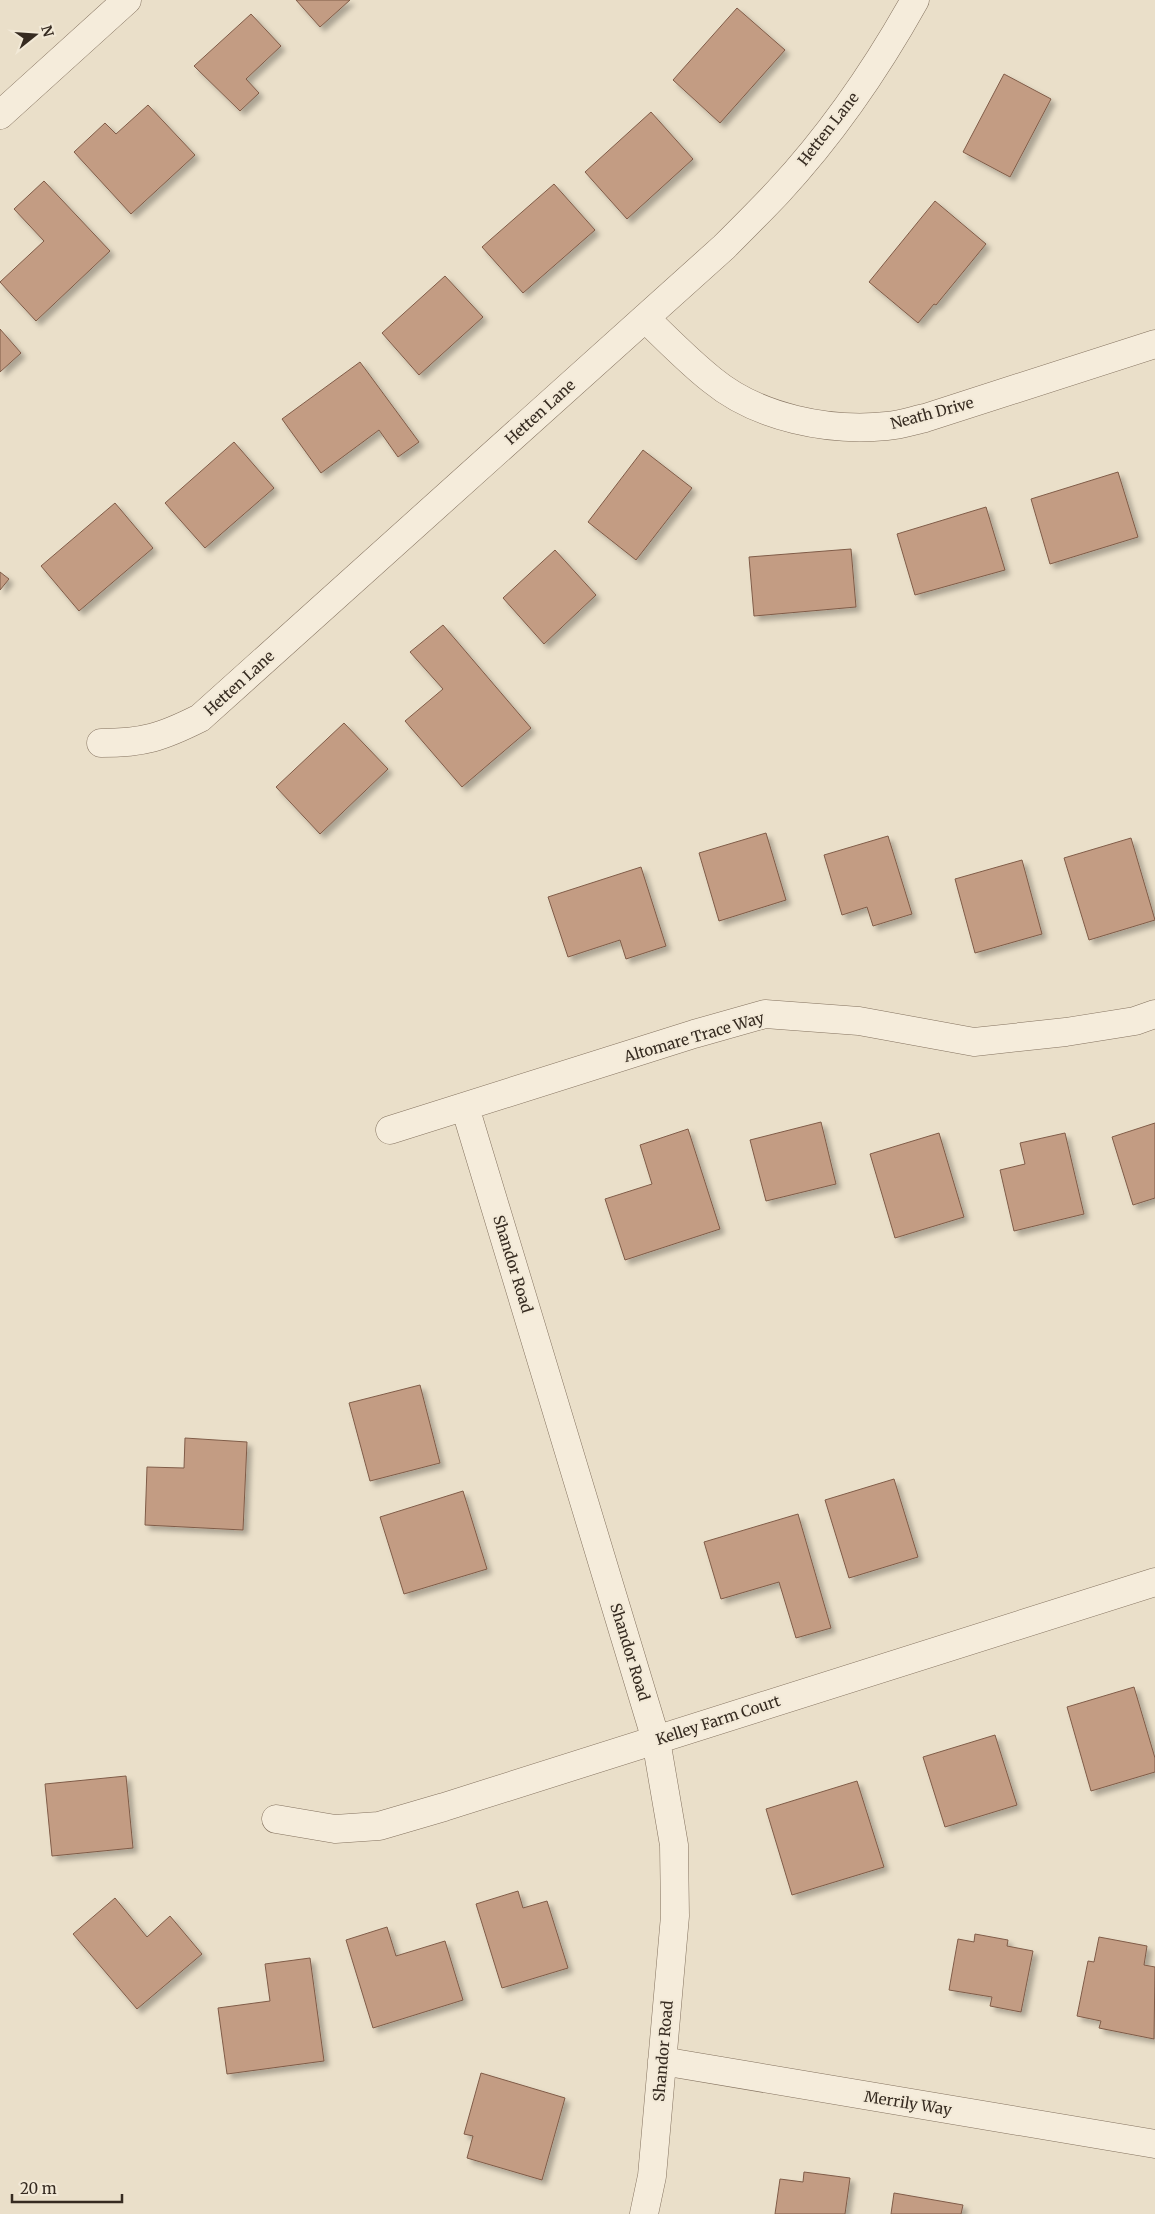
<svg xmlns="http://www.w3.org/2000/svg" width="1155" height="2214" font-family="Merriweather,serif">
<style>
.building{fill:#c39c83;stroke:#805c48;filter:url(#shadow)}
.lines{fill:none;stroke-linecap:round;stroke-linejoin:round}
.minor-casing{stroke:#84725f;stroke-width:29}
.minor{stroke:#f5ecdb;stroke-width:28}
.labels{text-anchor:middle;dominant-baseline:central;stroke-width:4;stroke-linejoin:round;paint-order:stroke}
.street-label{font-size:15px;fill:#362b21;stroke:#f2e9d7}
</style>
<defs>
<filter id="shadow"><feDropShadow dx="4.5" dy="4.5" stdDeviation="2.5" flood-color="#0004"/></filter>
</defs>
<rect width="100%" height="100%" fill="#eadfc9"/>
<path class="building" d="M296,0H350L320,27Z
M737,8L785,50L720,123L673,80Z
M251,14L281,46L246,79L259,93L240,111L194,66Z
M1004,74L1051,99L1010,177L963,152Z
M148,105L195,155L131,214L74,152L105,123L116,134Z
M651,112L693,159L627,219L585,172Z
M44,181L110,251L36,321L0,282L44,241L14,209Z
M554,184L595,230L523,293L482,247Z
M935,201L986,244L936,305L934,304L918,323L869,282Z
M445,276L483,317L419,375L382,333Z
M0,329L21,353L0,372Z
M360,362L419,442L398,457L379,430L321,473L282,419Z
M234,442L274,488L205,548L165,503Z
M643,450L692,488L636,560L588,522Z
M1118,472L1138,537L1050,564L1031,499Z
M115,503L153,548L79,611L41,566Z
M986,507L1005,570L915,595L897,534Z
M851,549L856,607L754,616L749,557Z
M555,550L596,595L544,644L503,598Z
M0,572L9,579L0,590Z
M443,625L531,728L462,787L405,721L443,689L410,652Z
M344,723L388,769L320,834L276,787Z
M766,833L786,900L719,921L699,853Z
M888,836L912,914L873,926L867,907L842,915L824,855Z
M1131,838L1155,920L1089,940L1064,858Z
M1022,860L1042,934L975,953L955,879Z
M641,867L666,946L626,959L620,940L568,957L548,897Z
M821,1122L836,1184L766,1201L750,1140Z
M1155,1123V1198L1133,1205L1112,1137Z
M688,1129L720,1229L625,1260L605,1199L652,1184L640,1145Z
M939,1133L964,1217L895,1238L870,1154Z
M1065,1133L1084,1214L1014,1231L1000,1170L1025,1164L1020,1143Z
M420,1385L440,1463L370,1481L349,1403Z
M185,1438L247,1442L243,1530L145,1525L147,1467L184,1468Z
M894,1479L918,1557L849,1578L825,1500Z
M463,1491L487,1569L404,1594L380,1517Z
M798,1514L831,1628L796,1638L779,1582L721,1599L704,1542Z
M1134,1687L1155,1758V1772L1091,1791L1067,1707Z
M995,1735L1017,1805L945,1827L923,1757Z
M126,1776L133,1848L52,1856L45,1784Z
M857,1781L884,1867L792,1895L766,1809Z
M518,1891L523,1908L547,1901L568,1968L502,1988L476,1904Z
M115,1898L147,1937L170,1916L202,1954L137,2009L73,1934Z
M387,1927L396,1956L445,1941L463,2000L373,2028L346,1940Z
M975,1934L1008,1940L1007,1946L1033,1951L1021,2012L990,2006L992,1997L949,1990L958,1939L974,1942Z
M1099,1937L1147,1946L1144,1965L1155,1967L1154,2039L1099,2028L1101,2021L1077,2016L1088,1961L1094,1962Z
M310,1958L324,2061L227,2074L218,2008L270,2001L265,1964Z
M481,2073L565,2098L542,2180L467,2158L473,2136L464,2134Z
M804,2172L850,2178L845,2214H775L780,2179L803,2182Z
M894,2193L963,2205L961,2214H891Z"/>
<g class="lines">
<defs>
<path id="minor" d="M0,115L127,0
M645,318C667,339 688,361 712,380C758,418 829,432 887,426C900,425 912,421 925,418L1155,344
M101,743C144,743 162,737 200,718L724,247C742,229 760,211 778,192C831,135 877,68 915,0
M465,1107L656,1740L674,1845L675,1916L652,2176L644,2214
M390,1130L694,1034L765,1014L859,1021L974,1042L1066,1032L1135,1021L1155,1014
M276,1819L335,1829L379,1826L444,1807L1155,1582
M662,2061L1155,2144"/>
</defs>
<use href="#minor" class="minor-casing"/>
<use href="#minor" class="minor"/>
</g>
<g class="labels">
<g class="street-label">
<text transform="translate(828 129) rotate(-52)">Hetten Lane</text>
<text transform="translate(540 412) rotate(-42)">Hetten Lane</text>
<text transform="translate(932 413) rotate(-15)">Neath Drive</text>
<text transform="translate(239 683) rotate(-42)">Hetten Lane</text>
<text transform="translate(694 1037) rotate(-16)">Altomare Trace Way</text>
<text transform="translate(513 1264) rotate(73)">Shandor Road</text>
<text transform="translate(630 1652) rotate(73)">Shandor Road</text>
<text transform="translate(718 1720) rotate(-18)">Kelley Farm Court</text>
<text transform="translate(663 2051) rotate(-85)">Shandor Road</text>
<text transform="translate(908 2103) rotate(9)">Merrily Way</text>
</g>
</g>
<g transform="translate(35 35) rotate(73)" stroke="#f2e9d7" stroke-width="4" paint-order="stroke">
<path d="M0-4L9 19L0 12L-9 19Z" fill="#362b21"/>
<text y="-8" font-size="14" font-weight="bold" text-anchor="middle" fill="#362b21">N</text>
</g>
<path d="M12 2194v8h110v-8" fill="none" stroke="#362b21" stroke-width="2.5"/>
<text x="20" y="2194" font-size="15" fill="#362b21" stroke="#f2e9d7" stroke-width="4" paint-order="stroke">20 m</text>
</svg>
